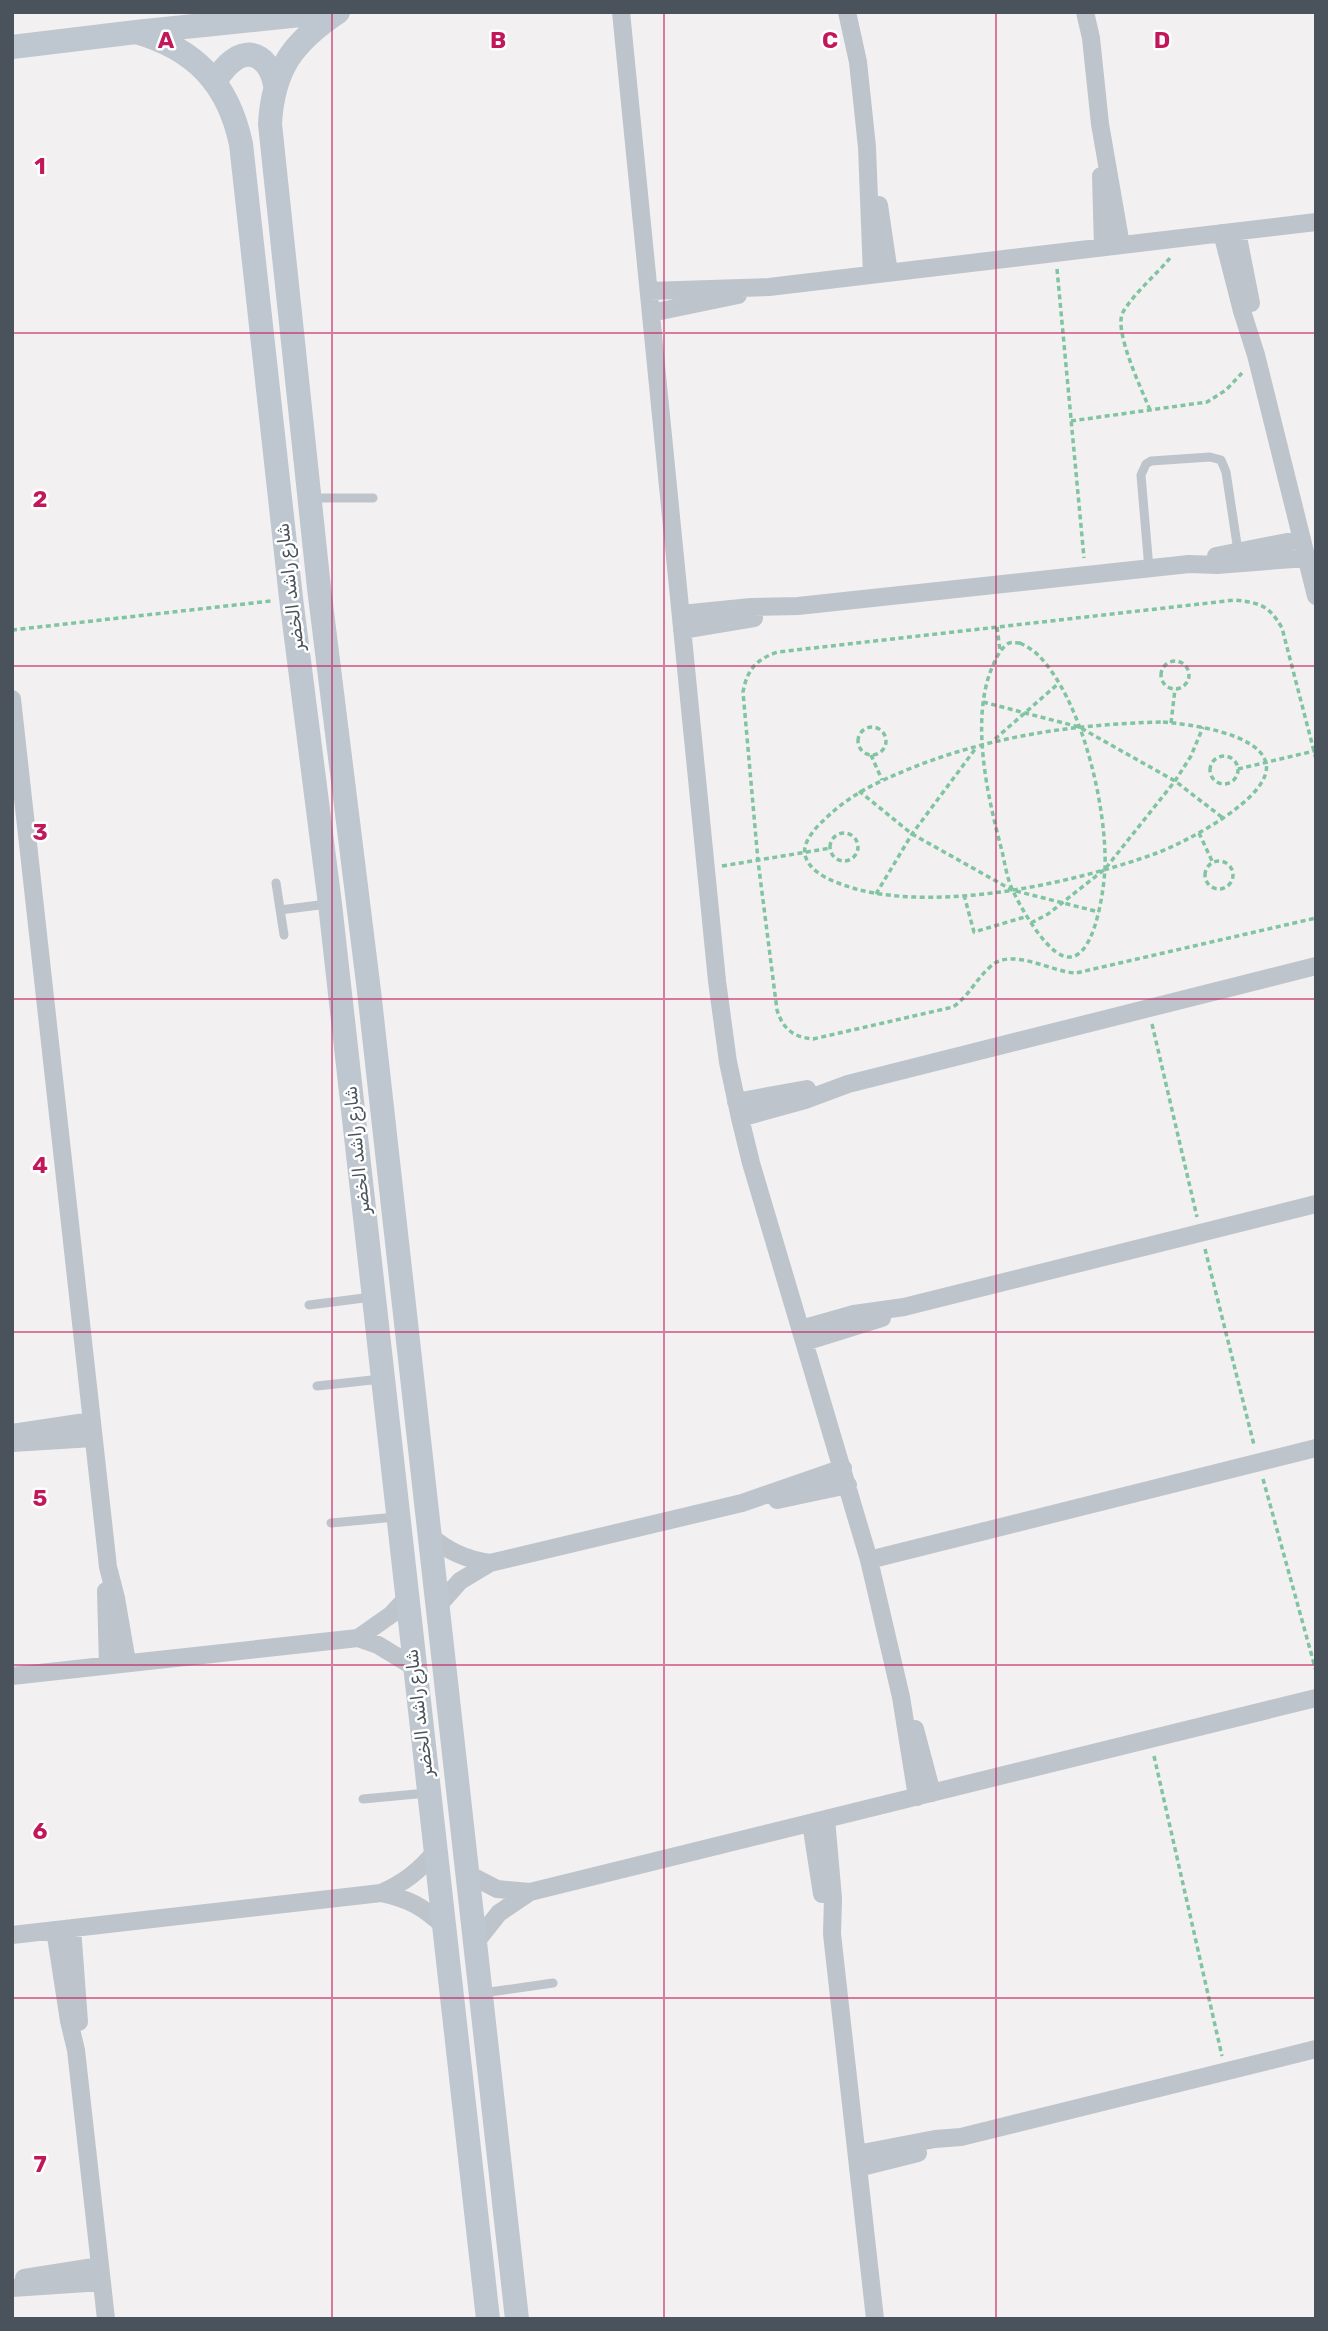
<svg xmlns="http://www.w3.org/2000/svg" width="1328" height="2331" font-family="Rubik,'Noto Naskh Arabic',sans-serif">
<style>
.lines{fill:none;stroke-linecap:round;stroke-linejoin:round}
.path{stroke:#80c4a2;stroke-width:3.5;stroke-dasharray:5 3.5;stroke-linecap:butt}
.lane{stroke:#bdc4cb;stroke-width:9}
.street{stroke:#bdc4cb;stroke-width:18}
.secondary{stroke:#bec6cf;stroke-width:24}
.grid{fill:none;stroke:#c2185b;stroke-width:2;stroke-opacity:0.55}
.labels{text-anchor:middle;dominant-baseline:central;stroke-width:5;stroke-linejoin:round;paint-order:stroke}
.street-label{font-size:18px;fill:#4a535b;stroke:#fff}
.grid-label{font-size:23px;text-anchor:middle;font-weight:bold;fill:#c2185b;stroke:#fff;stroke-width:5;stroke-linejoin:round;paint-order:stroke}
</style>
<rect width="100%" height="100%" fill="#f2f0f0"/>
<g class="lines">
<path class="path" d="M1057,269L1084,558
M1150,410C1142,390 1113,330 1123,312C1135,292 1156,275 1170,258
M1071,421L1207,402L1226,390L1242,373
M997,627L1000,651
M12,630L271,601
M1020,643C1026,646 1033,650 1038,655C1082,699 1107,807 1105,868C1104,890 1093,979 1056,952C1040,940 1022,910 1013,891C1007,879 1005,864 1002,851C987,795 968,712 996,659C999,653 1003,646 1009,643C1013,642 1016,643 1020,643Z
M1161 675a14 14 0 1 1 28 0a14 14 0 1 1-28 0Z
M983,702L1079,727L1175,781L1223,818
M1163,722C1188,724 1259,733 1266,763C1274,797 1184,843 1157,853C1074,883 943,912 856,889C839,884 810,875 805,855C802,843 815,828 824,820C849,795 877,782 909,769C990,736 1075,724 1163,722Z
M1171,723L1175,689
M858 741a14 14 0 1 1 28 0a14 14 0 1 1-28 0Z
M995,739L1059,683
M871,755L882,780
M1210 770a14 14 0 1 1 28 0a14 14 0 1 1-28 0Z
M1316,759L1282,628C1269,605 1260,603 1235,600L778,652C756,659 747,670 743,692L758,861L777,1010C783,1029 793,1037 813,1039L953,1007C969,996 976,979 991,966C1012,947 1051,972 1076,973L1316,918
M1238,769L1314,751
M859,791L912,834L1012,890L1099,912
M1199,833L1213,863
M830 847a14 14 0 1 1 28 0a14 14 0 1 1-28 0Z
M1205 875a14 14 0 1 1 28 0a14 14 0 1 1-28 0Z
M722,866L831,848
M876,894L912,834L976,748
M964,895L974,932L1028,916
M1031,923L1048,914L1105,869L1175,781L1191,756L1203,727
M1152,1024L1197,1217
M1205,1249L1254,1445
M1263,1479L1316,1671
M1154,1756L1222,2056"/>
<path class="lane" d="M311,498H373
M1149,569L1141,475L1146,464L1151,461L1210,457L1221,460L1226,472L1238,551
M276,883L284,935
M280,910L327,904
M309,1305L372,1297
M317,1386L381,1379
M331,1523L396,1517
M363,1799L427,1793
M483,1993L553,1983"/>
<path class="street" d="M621,12L717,981L728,1062L740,1118L751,1163L869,1560L901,1697L917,1797
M847,12L858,62L867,147L872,275
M1085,12L1091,38L1100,124L1121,245
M1101,176L1103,247
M879,205L889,273
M1237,232L1251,303
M1222,233L1242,311L1256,355L1316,596
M649,291L769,287L1316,222
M651,313L738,295
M1216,556L1302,539
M681,614L751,607L798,606L1189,564L1217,565L1306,558
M682,630L754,618
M12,699L108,1567L116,1598L127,1662
M736,1102L807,1089
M740,1118L805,1100L848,1084L1316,966
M801,1329L854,1314L904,1307L1316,1204
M805,1342L882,1318
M12,1433L92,1421
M12,1443L93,1438
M777,1500L848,1485
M428,1534C447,1551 465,1559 490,1563
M869,1560L1316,1448
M106,1591L108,1665
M437,1607L460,1581L490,1563L742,1503L843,1468
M358,1638L392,1614L406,1599
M12,1676L358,1638L378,1645L414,1667
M915,1729L932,1793
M826,1819L833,1898L832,1934L875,2319
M811,1823L822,1894
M468,1874L497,1889L530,1892L1316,1698
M381,1893C409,1899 422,1906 444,1926
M72,1928L79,2022
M55,1930L69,2021L76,2050L106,2319
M12,1935L381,1893C404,1883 419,1871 435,1852
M476,1942L499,1913L530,1892
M857,2154L935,2139L961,2137L1316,2049
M858,2168L918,2153
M24,2278L100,2266
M12,2288L102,2282"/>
<path class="secondary" d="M338,12C293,42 273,69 270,124L319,588L369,991L517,2319
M136,32C195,49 228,83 241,144L291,598L330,904L488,2319
M12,47L136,32L330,12
M214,81C220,75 224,68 230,63C252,43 271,62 275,85"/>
</g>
<path class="grid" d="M332,12V2319M664,12V2319M996,12V2319M12,333H1316M12,666H1316M12,999H1316M12,1332H1316M12,1665H1316M12,1998H1316"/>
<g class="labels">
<g class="street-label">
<text transform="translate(290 587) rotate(-97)">شارع راشد الخضر</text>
<text transform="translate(357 1150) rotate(-96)">شارع راشد الخضر</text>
<text transform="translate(419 1713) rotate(-97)">شارع راشد الخضر</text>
</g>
</g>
<g class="grid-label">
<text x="166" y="48">A</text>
<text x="498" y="48">B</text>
<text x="830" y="48">C</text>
<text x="1162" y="48">D</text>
<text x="40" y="174">1</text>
<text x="40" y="507">2</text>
<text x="40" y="840">3</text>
<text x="40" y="1173">4</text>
<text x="40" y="1506">5</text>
<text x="40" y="1839">6</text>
<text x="40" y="2172">7</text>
</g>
<rect width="1328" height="2331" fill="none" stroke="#4a535b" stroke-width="28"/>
</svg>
